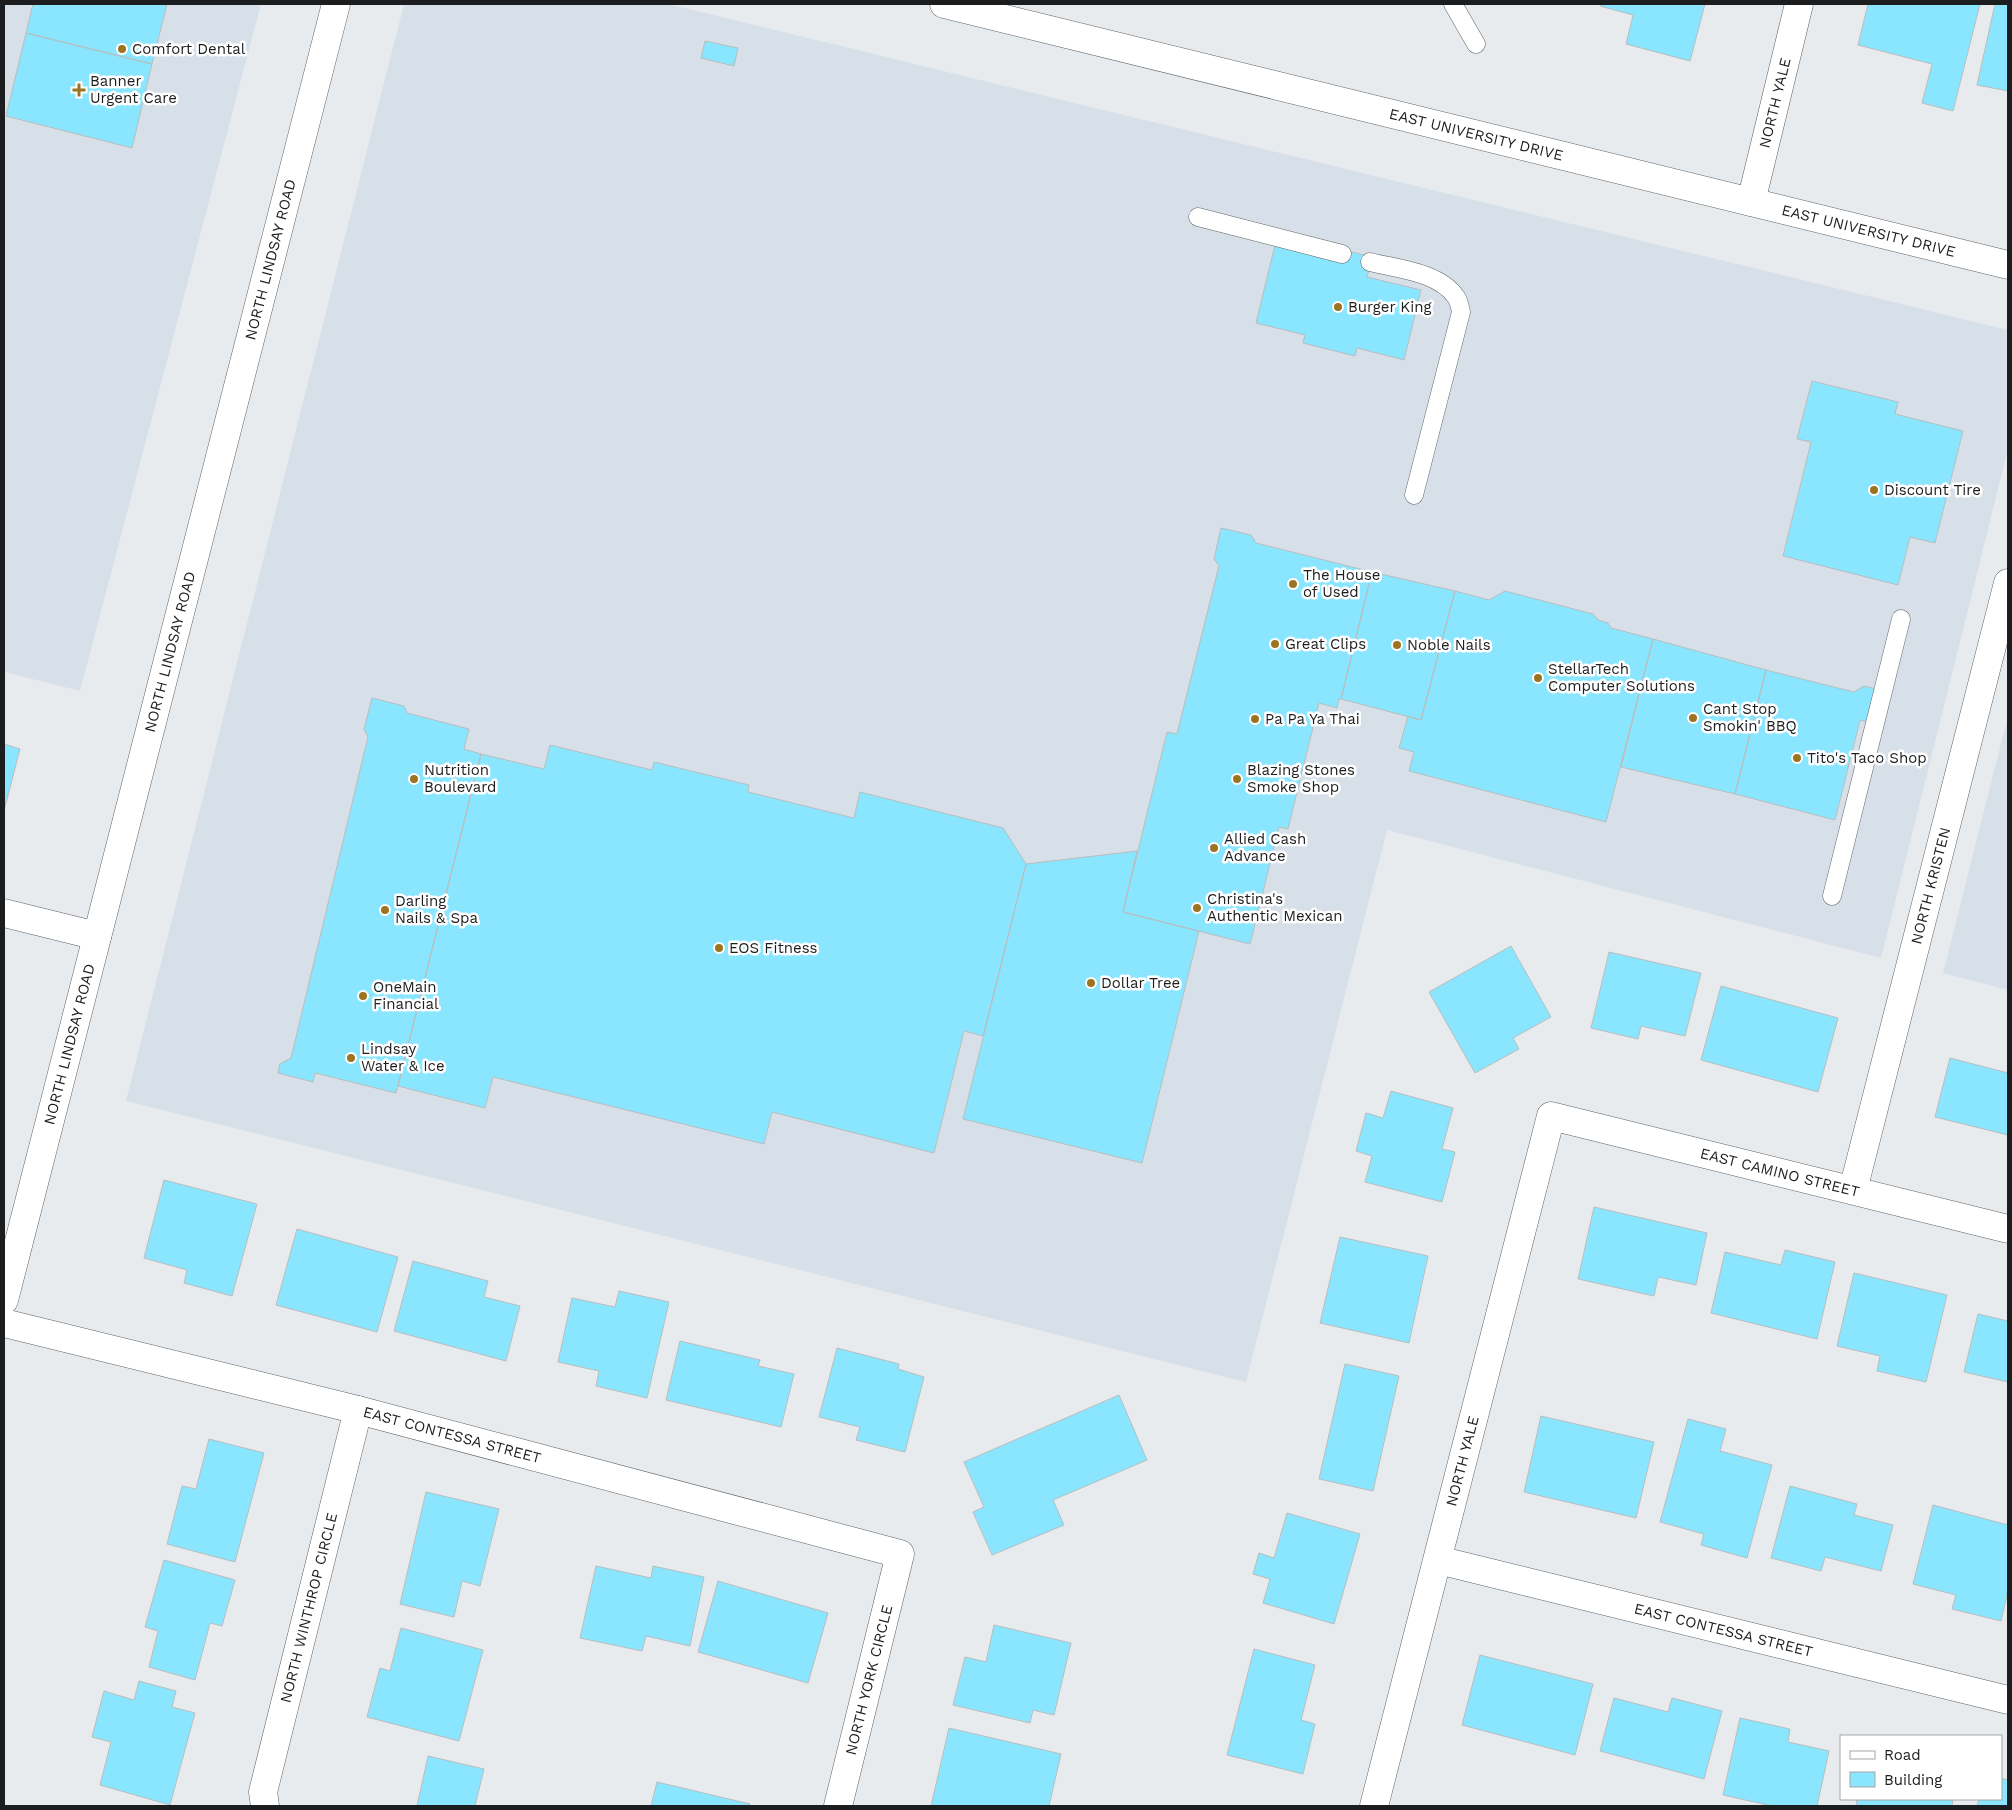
<svg xmlns="http://www.w3.org/2000/svg" width="2012" height="1810" font-family="'Work Sans',sans-serif">
<style>
.built{fill:#d7e0e8}
.building{fill:#8ae6fe;stroke:#b9bdbe}
.lines{fill:none;stroke-linecap:round;stroke-linejoin:round}
.lane-casing{stroke:#5f6264;stroke-width:19}
.street-casing{stroke:#5f6264;stroke-width:29}
.secondary-casing{stroke:#5f6264;stroke-width:29}
.lane{stroke:#fff;stroke-width:18}
.street{stroke:#fff;stroke-width:28}
.secondary{stroke:#fff;stroke-width:28}
.poi-dot{fill:#9c7321;stroke:#fff;stroke-width:2}
.labels{text-anchor:middle;dominant-baseline:central;stroke-width:5;stroke-linejoin:round;paint-order:stroke}
.poi-label{font-size:15px;fill:#1c1d1e;stroke:#fff;text-anchor:start}
.street-label{font-size:15px;fill:#1c1d1e;stroke:#fff}
</style>
<rect width="100%" height="100%" fill="#e8ebee"/>
<path class="built" d="M4,4H261L80,691L4,672Z
M404,4H668L2008,330V449L1881,958L1387,830L1246,1382L126,1101Z
M2008,716V990L1943,973Z"/>
<path class="building" d="M33,4H167L152,64L26,33Z
M1601,4H1705L1690,61L1626,44L1633,15L1600,6Z
M1868,4H1980L1953,111L1922,103L1932,64L1858,45Z
M1995,4H2008V91L1977,85Z
M26,33L152,64L132,148L6,116Z
M705,41L738,48L734,66L701,58Z
M1276,241L1344,250L1372,257L1367,277L1421,290L1404,360L1357,348L1355,356L1303,343L1305,335L1256,323Z
M1812,381L1898,402L1895,414L1963,431L1935,543L1910,537L1898,585L1783,556L1811,442L1797,439Z
M1221,528L1251,535L1256,543L1372,572L1341,699H1339L1337,708L1319,703L1288,829L1279,827L1250,944L1123,912L1167,732L1177,734L1219,566L1214,559Z
M1372,572L1455,591L1421,720L1341,699Z
M1455,591L1489,600L1505,591L1593,614L1598,620L1608,623L1611,628L1653,639L1606,822L1409,771L1414,752L1399,748L1408,716L1421,720Z
M1653,639L1766,670L1735,794L1621,767Z
M1766,670L1854,692L1864,686L1876,689L1867,722L1860,720L1835,820L1735,794Z
M372,698L404,706L407,713L469,729L464,749L481,754L396,1093L315,1073L313,1082L278,1073L280,1064L291,1058L368,737L364,729Z
M4,744L20,749L4,811Z
M550,745L652,770L654,762L749,785L748,792L854,818L860,792L1003,828L1026,864L983,1036L964,1031L934,1153L772,1112L764,1144L493,1077L485,1108L398,1086L481,754L544,769Z
M1137,851L1123,912L1199,931L1142,1163L963,1119L1026,864Z
M1511,946L1551,1017L1513,1038L1519,1049L1475,1073L1429,992Z
M1609,952L1701,973L1685,1036L1641,1026L1638,1039L1591,1028Z
M1721,986L1838,1018L1818,1092L1701,1060Z
M1950,1058L2008,1073V1135L1935,1117Z
M1391,1091L1453,1108L1442,1149L1455,1152L1442,1202L1365,1182L1372,1156L1356,1151L1366,1113L1383,1118Z
M164,1180L257,1204L232,1296L184,1283L187,1270L144,1258Z
M1594,1207L1707,1233L1696,1285L1658,1277L1654,1296L1578,1279Z
M297,1229L398,1257L377,1332L276,1305Z
M1340,1237L1428,1256L1409,1343L1320,1323Z
M1785,1250L1835,1262L1817,1339L1711,1313L1725,1252L1781,1265Z
M413,1261L488,1281L484,1297L520,1306L506,1361L394,1331Z
M1854,1273L1947,1295L1926,1382L1877,1371L1880,1356L1837,1346Z
M619,1291L669,1302L647,1398L596,1386L599,1371L558,1362L572,1298L615,1307Z
M1978,1314L2008,1321V1382L1964,1372Z
M680,1341L760,1360L758,1366L794,1374L781,1427L666,1400Z
M837,1348L899,1364L898,1369L924,1377L905,1452L856,1440L860,1427L819,1417Z
M1345,1364L1399,1376L1373,1491L1319,1479Z
M1119,1395L1147,1460L1053,1500L1064,1525L992,1555L973,1512L984,1507L964,1462Z
M1541,1416L1654,1442L1636,1518L1524,1492Z
M1688,1419L1726,1429L1720,1451L1772,1465L1747,1558L1701,1545L1704,1534L1660,1522Z
M209,1439L264,1453L235,1562L167,1544L182,1486L196,1489Z
M1790,1486L1857,1504L1854,1515L1893,1525L1881,1571L1825,1557L1821,1571L1771,1558Z
M426,1492L499,1509L480,1586L462,1581L454,1617L400,1604Z
M1933,1505L2008,1525V1591L2001,1621L1952,1609L1956,1595L1913,1584Z
M1287,1513L1360,1534L1334,1624L1263,1603L1270,1579L1253,1574L1259,1553L1274,1558Z
M164,1560L235,1580L222,1626L210,1623L195,1680L149,1667L158,1631L145,1627Z
M596,1566L651,1578L653,1566L704,1577L690,1646L646,1636L642,1651L580,1638Z
M718,1581L828,1613L808,1683L698,1652Z
M994,1625L1071,1643L1054,1715L1033,1710L1030,1723L953,1705L965,1657L986,1662Z
M401,1628L483,1650L459,1741L367,1717L380,1668L390,1671Z
M1254,1649L1315,1665L1301,1720L1315,1724L1303,1774L1227,1755Z
M1480,1655L1593,1684L1575,1755L1462,1725Z
M139,1681L176,1691L172,1707L195,1713L170,1805L100,1785L111,1742L92,1737L104,1691L134,1700Z
M1614,1698L1668,1712L1672,1698L1722,1711L1704,1779L1600,1751Z
M1740,1718L1790,1729L1788,1742L1829,1751L1817,1806H1772L1723,1795Z
M949,1728L1061,1754L1049,1806H931Z
M428,1756L484,1769L475,1806H417Z
M2001,1778L2008,1780V1806H1977L1979,1799H2001Z
M657,1782L750,1804V1806H651Z
M1857,1799H1953L1952,1806H1856Z"/>
<g class="lines">
<defs>
<path id="lane" d="M1453,4L1476,44
M1198,217L1342,254
M1370,262C1398,269 1439,272 1456,297C1459,301 1460,307 1461,312L1414,495
M1832,896L1901,619"/>
<g id="street">
<path id="s1" d="M1751,202L1799,4"/>
<path d="M4,913L97,936"/>
<path id="s2" d="M1853,1190L2008,583"/>
<path id="s3" d="M4,1323L358,1410L900,1554L838,1806"/>
<path id="s4" d="M1438,1560L2008,1700"/>
<path id="s5" d="M265,1806L263,1792L358,1410"/>
<path id="s6" d="M1374,1806L1551,1116L2008,1229"/>
</g>
<g id="secondary">
<path id="s7" d="M944,4L2008,265"/>
<path id="s8" d="M4,1300L336,4"/>
</g>
</defs>
<use href="#lane" class="lane-casing"/>
<use href="#street" class="street-casing"/>
<use href="#secondary" class="secondary-casing"/>
<use href="#lane" class="lane"/>
<use href="#street" class="street"/>
<use href="#secondary" class="secondary"/>
</g>
<g class="poi-dot">
<circle cx="122" cy="49" r="5"/>
<path d="M76.5 82.5h5v5h5v5h-5v5h-5v-5h-5v-5h5z"/>
<circle cx="1338" cy="307" r="5"/>
<circle cx="1874" cy="490" r="5"/>
<circle cx="1293" cy="584" r="5"/>
<circle cx="1275" cy="644" r="5"/>
<circle cx="1397" cy="645" r="5"/>
<circle cx="1538" cy="678" r="5"/>
<circle cx="1693" cy="718" r="5"/>
<circle cx="1255" cy="719" r="5"/>
<circle cx="1797" cy="758" r="5"/>
<circle cx="414" cy="779" r="5"/>
<circle cx="1237" cy="779" r="5"/>
<circle cx="1214" cy="848" r="5"/>
<circle cx="1197" cy="908" r="5"/>
<circle cx="385" cy="910" r="5"/>
<circle cx="719" cy="948" r="5"/>
<circle cx="1091" cy="983" r="5"/>
<circle cx="363" cy="996" r="5"/>
<circle cx="351" cy="1058" r="5"/>
</g>
<g class="labels">
<g class="poi-label">
<text x="132" y="49">Comfort Dental</text>
<text x="90" y="81">Banner<tspan x="90" dy="17">Urgent Care</tspan></text>
<text x="1348" y="307">Burger King</text>
<text x="1884" y="490">Discount Tire</text>
<text x="1303" y="575">The House<tspan x="1303" dy="17">of Used</tspan></text>
<text x="1285" y="644">Great Clips</text>
<text x="1407" y="645">Noble Nails</text>
<text x="1548" y="669">StellarTech<tspan x="1548" dy="17">Computer Solutions</tspan></text>
<text x="1703" y="709">Cant Stop<tspan x="1703" dy="17">Smokin' BBQ</tspan></text>
<text x="1265" y="719">Pa Pa Ya Thai</text>
<text x="1807" y="758">Tito's Taco Shop</text>
<text x="424" y="770">Nutrition<tspan x="424" dy="17">Boulevard</tspan></text>
<text x="1247" y="770">Blazing Stones<tspan x="1247" dy="17">Smoke Shop</tspan></text>
<text x="1224" y="839">Allied Cash<tspan x="1224" dy="17">Advance</tspan></text>
<text x="1207" y="899">Christina's<tspan x="1207" dy="17">Authentic Mexican</tspan></text>
<text x="395" y="901">Darling<tspan x="395" dy="17">Nails &amp; Spa</tspan></text>
<text x="729" y="948">EOS Fitness</text>
<text x="1101" y="983">Dollar Tree</text>
<text x="373" y="987">OneMain<tspan x="373" dy="17">Financial</tspan></text>
<text x="361" y="1049">Lindsay<tspan x="361" dy="17">Water &amp; Ice</tspan></text>
</g>
<g class="street-label">
<text stroke="none"><textPath href="#s1" startOffset="102">NORTH YALE</textPath></text>
<text stroke="none"><textPath href="#s7" startOffset="548">EAST UNIVERSITY DRIVE</textPath></text>
<text stroke="none"><textPath href="#s7" startOffset="952">EAST UNIVERSITY DRIVE</textPath></text>
<text stroke="none"><textPath href="#s8" startOffset="1074">NORTH LINDSAY ROAD</textPath></text>
<text stroke="none"><textPath href="#s8" startOffset="669">NORTH LINDSAY ROAD</textPath></text>
<text stroke="none"><textPath href="#s2" startOffset="314">NORTH KRISTEN</textPath></text>
<text stroke="none"><textPath href="#s8" startOffset="264">NORTH LINDSAY ROAD</textPath></text>
<text stroke="none"><textPath href="#s6" startOffset="948">EAST CAMINO STREET</textPath></text>
<text stroke="none"><textPath href="#s3" startOffset="462">EAST CONTESSA STREET</textPath></text>
<text stroke="none"><textPath href="#s6" startOffset="356">NORTH YALE</textPath></text>
<text stroke="none"><textPath href="#s5" startOffset="204">NORTH WINTHROP CIRCLE</textPath></text>
<text stroke="none"><textPath href="#s4" startOffset="294">EAST CONTESSA STREET</textPath></text>
<text transform="translate(869 1680) rotate(-76)">NORTH YORK CIRCLE</text>
</g>
</g>
<rect width="2012" height="1810" fill="none" stroke="#1c1d1e" stroke-width="10"/>
<rect x="1840" y="1735" width="162" height="65" fill="#ffffff" stroke="#a4a5a5"/>
<rect x="1850" y="1751" width="25" height="8" fill="#ffffff" stroke="#a4a5a5"/>
<text x="1884" y="1760" font-size="15" fill="#1c1d1e">Road</text>
<rect x="1850" y="1772" width="25" height="15" fill="#8ae6fe" stroke="#a4a5a5"/>
<text x="1884" y="1785" font-size="15" fill="#1c1d1e">Building</text>
</svg>
